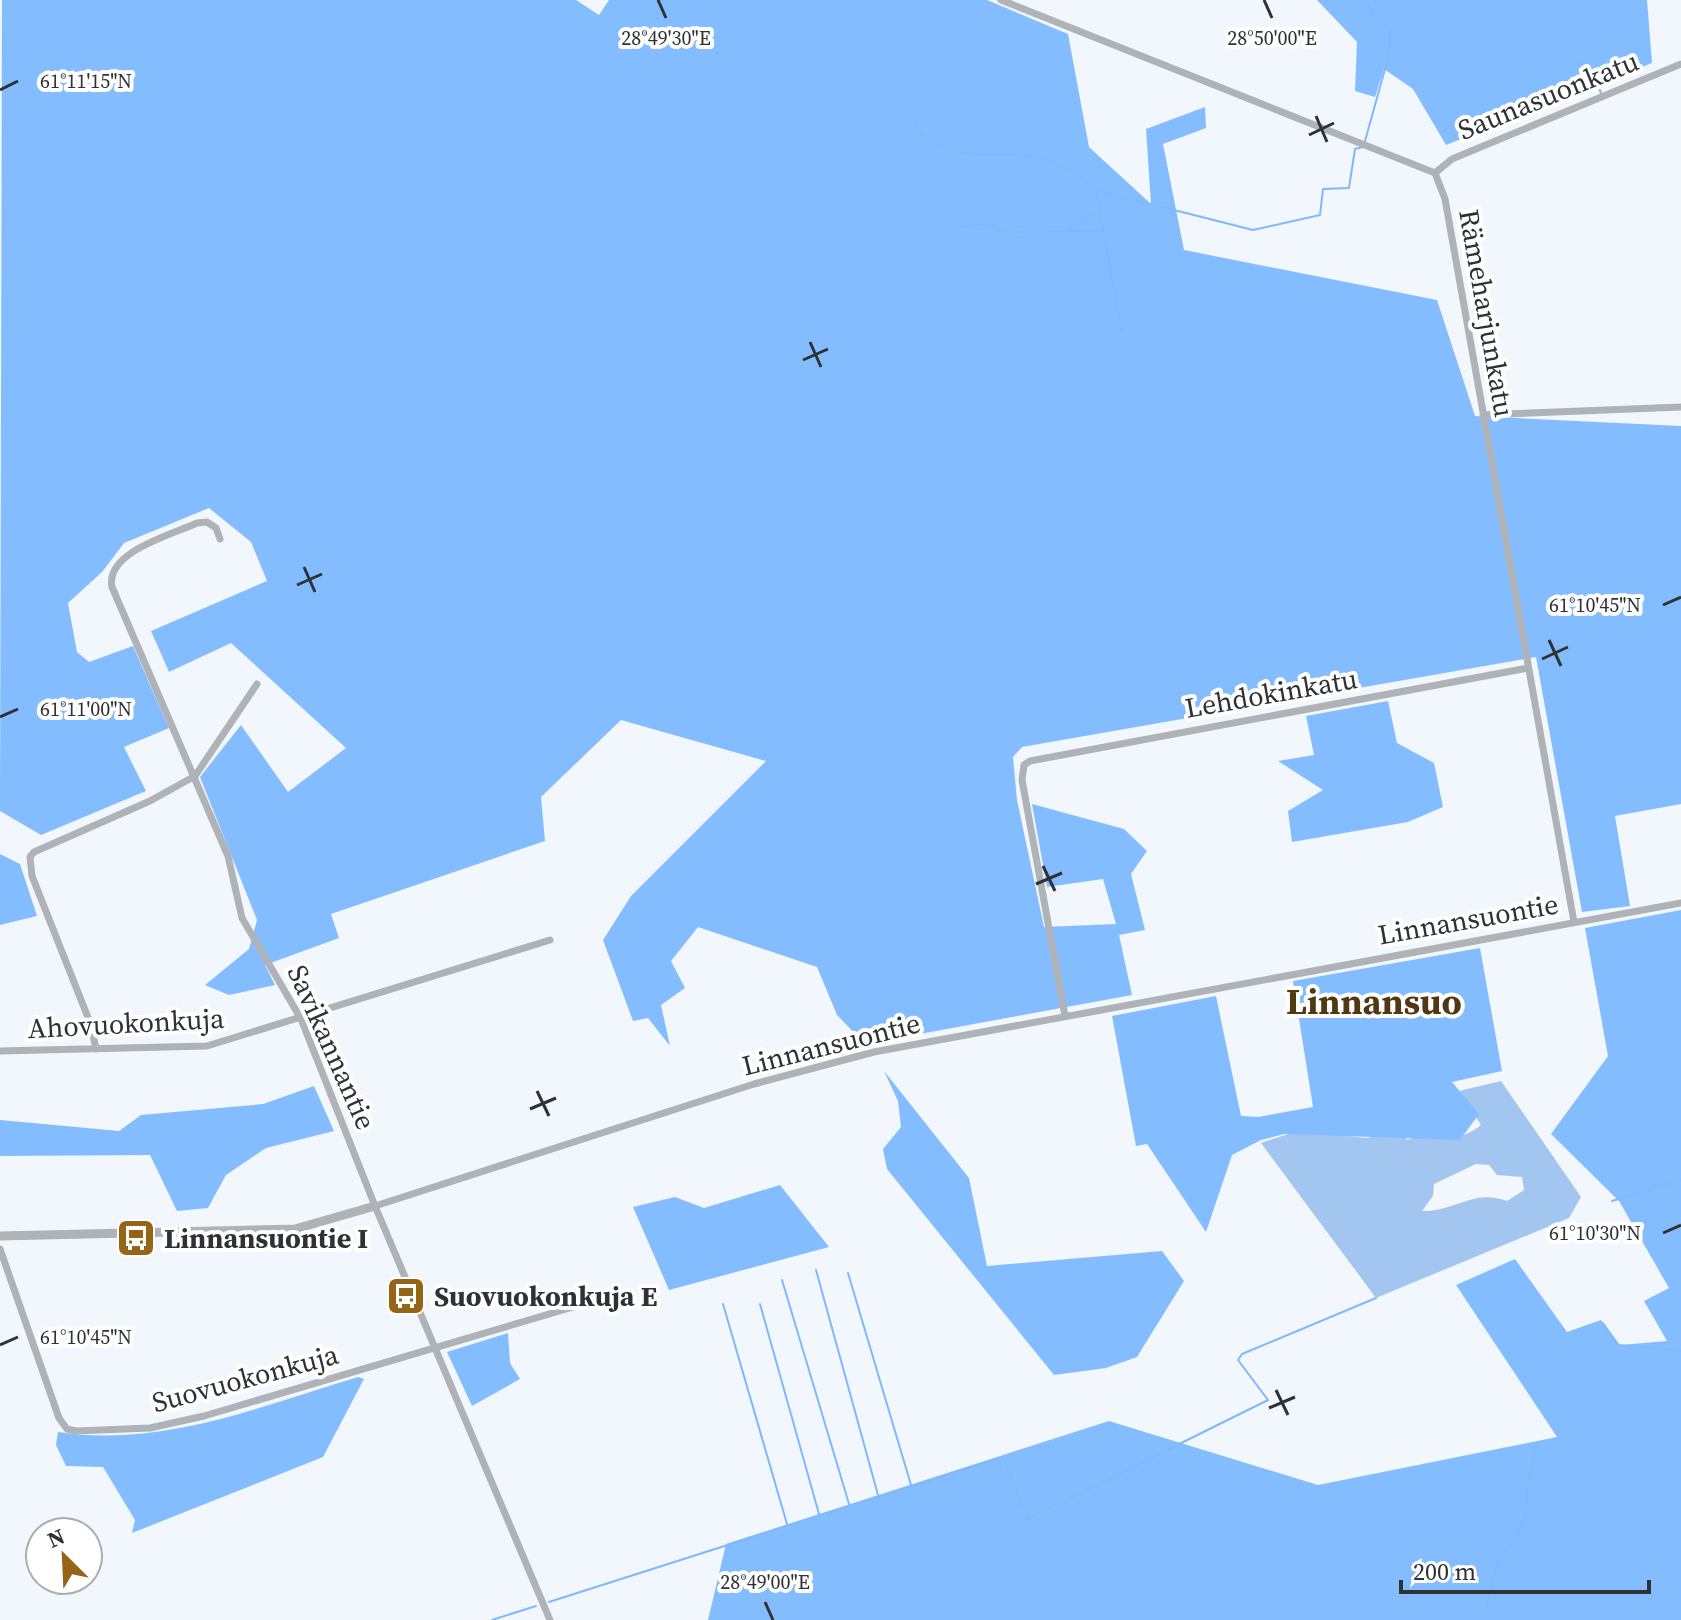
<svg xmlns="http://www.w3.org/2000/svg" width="1681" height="1620" font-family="'Source Serif 4',serif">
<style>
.green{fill:#a2c6f0;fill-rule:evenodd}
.forest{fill:#84bdff}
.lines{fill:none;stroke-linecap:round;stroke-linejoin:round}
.stream{stroke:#80b8fa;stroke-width:2}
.minor{stroke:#afb2b7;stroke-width:7}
.tertiary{stroke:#afb2b7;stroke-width:9}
.ticks{fill:none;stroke:#2e3135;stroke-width:3}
.labels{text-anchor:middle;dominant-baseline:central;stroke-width:8;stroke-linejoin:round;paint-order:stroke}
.street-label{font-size:28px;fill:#2e3135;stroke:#fff}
.poi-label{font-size:28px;font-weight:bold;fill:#2e3135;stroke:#fff;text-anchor:start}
.district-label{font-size:36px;font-weight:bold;fill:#503815;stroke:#fff}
.ticks-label{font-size:20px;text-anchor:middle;fill:#2e3135;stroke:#fff;stroke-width:8;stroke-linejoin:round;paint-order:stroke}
</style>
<rect width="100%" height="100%" fill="#f1f7fd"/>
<path class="green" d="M1501,1081L1581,1197L1569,1218L1376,1298L1261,1143L1297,1131L1367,1138L1380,1135L1384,1103L1407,1140C1439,1128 1449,1150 1481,1125L1459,1091ZM1476,1164L1489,1165L1497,1175L1522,1177L1524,1190L1507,1201C1475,1188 1453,1212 1422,1211L1433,1196L1434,1184Z"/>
<path class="forest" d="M2,0H576L599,15L609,0H987L1068,34L1089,147L1151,204L1146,129L1205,107L1206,128L1163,144L1184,250L1437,300L1475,416L1681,426V804L1615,816L1630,906L1582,912L1536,657L1022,747L1013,757L1017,800L1044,927L1116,924L1103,879L1047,887L1032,804L1124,829L1147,851L1131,874L1145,930L1119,935L1132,995L865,1044L837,1015L817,967L698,927L671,961L685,988L661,1005L670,1046L648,1018L633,1021L603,940L631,896L766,761L621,720L541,797L545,841L331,914L339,938L265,965L275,985L229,995L205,985L249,949L257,920L200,777L241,725L288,792L346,748L231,643L169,672L151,631L267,581L251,542L209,508L124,543L102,572L68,603L77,652L89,662L133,646L169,728L124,747L146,791L41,835L0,811Z
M1317,0H1647L1652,63L1446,145L1413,89L1384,69L1375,97L1355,91L1357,42Z
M1388,701L1397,743L1434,763L1443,807L1408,822L1292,842L1288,811L1323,790L1278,761L1314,755L1306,716Z
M0,854L20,864L37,916L0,925Z
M1681,910V1620H708L726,1544L1109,1421L1318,1485L1557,1437L1456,1285L1515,1259L1567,1332L1601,1320L1620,1345L1667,1341L1644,1301L1669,1288L1619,1201L1551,1134L1608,1056L1585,928Z
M1480,948L1502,1071L1452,1082L1479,1114L1460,1140L1284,1134L1261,1140L1232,1155L1206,1232L1147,1144L1136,1146L1112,1016L1216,996L1241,1116L1258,1117L1313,1107L1293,981Z
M884,1071L969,1178L987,1266L1162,1251L1184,1281L1137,1357L1106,1368L1054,1375L887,1169L883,1149L901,1127L898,1101Z
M314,1086L334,1131L266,1148L226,1175L208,1208L177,1211L150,1155L0,1156V1120L119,1131L141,1115L263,1104Z
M780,1185L829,1247L669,1290L633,1207L675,1197L704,1208Z
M508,1333L510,1363L520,1379L472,1406L447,1352Z
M358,1377L364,1379L323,1457L132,1533L135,1520L103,1467L66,1466L56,1445L58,1432C161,1448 261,1406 358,1377Z"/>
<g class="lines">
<path class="stream" d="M1556,54L1590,66L1601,93
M915,124C939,164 983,151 1023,155C1052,157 1075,170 1095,190L1253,230L1320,215L1323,189L1349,188L1355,149L1363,147
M1365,141L1390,51V31L1371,12L1367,0
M1096,191L1122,333
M953,227L986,224L1011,232L1102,231
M1063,232L1099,211
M1612,1201L1681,1180
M816,1270L878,1495
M848,1273L911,1485
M782,1280L849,1504
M723,1304L787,1524
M760,1304L819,1514
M1603,1323L1618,1345L1681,1351
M549,1602L1003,1457L1028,1519L1268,1400L1238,1360L1242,1354L1376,1298
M1485,1611L1499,1559L1514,1542L1528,1510L1527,1490L1536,1446
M492,1620L536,1606"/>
<path class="minor" d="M1001,0L1435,173L1445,199L1574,922
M1435,173L1452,159L1681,64
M1483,415L1681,407
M220,539L216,528L207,522L197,523C171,535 105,552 112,587L228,856L242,918L301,1019L375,1206L550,1620
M1065,1016L1022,780L1024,765L1030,761L1528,668
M96,1049L91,1025L32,876L30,857L34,852L150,801L195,776L257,684
M0,1051L207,1046L550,940
M375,1206L754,1084L874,1052L1681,903
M0,1249L59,1418L67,1429L76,1431L150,1428L204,1416L617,1294"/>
<path class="tertiary" d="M0,1236L295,1229L375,1206"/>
</g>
<path class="ticks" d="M658,0L666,18M1264,0L1272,18M0,90L18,81M1316,116L1327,142M1309,135L1334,123M810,342L821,367M803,360L828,349M304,567L315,592M297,585L322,574M1663,605L1681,597M1549,640L1561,666M1542,659L1568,647M0,717L18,709M1043,866L1055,891M1036,884L1062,873M537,1091L549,1116M530,1109L556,1098M1663,1233L1681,1225M0,1345L18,1337M1276,1390L1288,1415M1269,1408L1295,1397M765,1602L773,1620"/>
<defs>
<symbol id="bus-square" viewBox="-11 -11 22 22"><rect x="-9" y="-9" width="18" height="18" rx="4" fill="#956416" stroke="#fff"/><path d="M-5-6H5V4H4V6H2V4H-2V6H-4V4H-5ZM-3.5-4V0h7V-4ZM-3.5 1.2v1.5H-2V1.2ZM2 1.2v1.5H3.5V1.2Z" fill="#fff"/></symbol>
</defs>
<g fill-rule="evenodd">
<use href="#bus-square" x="114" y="1216" width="44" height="44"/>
<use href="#bus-square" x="384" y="1274" width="44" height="44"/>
</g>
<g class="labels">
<g class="street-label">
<text transform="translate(1548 95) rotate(-22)">Saunasuonkatu</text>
<text transform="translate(1487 313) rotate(80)">Rämeharjunkatu</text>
<text transform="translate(1271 693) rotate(-10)">Lehdokinkatu</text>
<text transform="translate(1468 919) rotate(-10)">Linnansuontie</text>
<text transform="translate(126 1023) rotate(-3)">Ahovuokonkuja</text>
<text transform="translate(831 1044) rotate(-14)">Linnansuontie</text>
<text transform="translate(332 1047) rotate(66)">Savikannantie</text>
<text transform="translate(245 1378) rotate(-15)">Suovuokonkuja</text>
</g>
<g class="poi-label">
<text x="164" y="1238">Linnansuontie I</text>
<text x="434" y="1296">Suovuokonkuja E</text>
</g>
<g class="district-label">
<text x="1374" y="1001">Linnansuo</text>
</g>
</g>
<g class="ticks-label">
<text x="666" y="45">28°49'30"E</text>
<text x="1272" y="45">28°50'00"E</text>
<text x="86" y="88">61°11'15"N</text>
<text x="1595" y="612">61°10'45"N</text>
<text x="86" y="716">61°11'00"N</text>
<text x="1595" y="1240">61°10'30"N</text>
<text x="86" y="1344">61°10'45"N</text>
<text x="765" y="1589">28°49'00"E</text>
</g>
<g transform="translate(64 1556) rotate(336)"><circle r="38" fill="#ffffff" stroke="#abadae" stroke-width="2"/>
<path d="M0-6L14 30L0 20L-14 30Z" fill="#956416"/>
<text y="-12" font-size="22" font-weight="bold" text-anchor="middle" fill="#2e3135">N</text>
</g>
<path d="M1401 1580v12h248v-12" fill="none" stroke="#2e3135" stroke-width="4"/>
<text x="1413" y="1580" font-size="24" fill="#2e3135" stroke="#ffffff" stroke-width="6" paint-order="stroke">200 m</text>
</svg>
